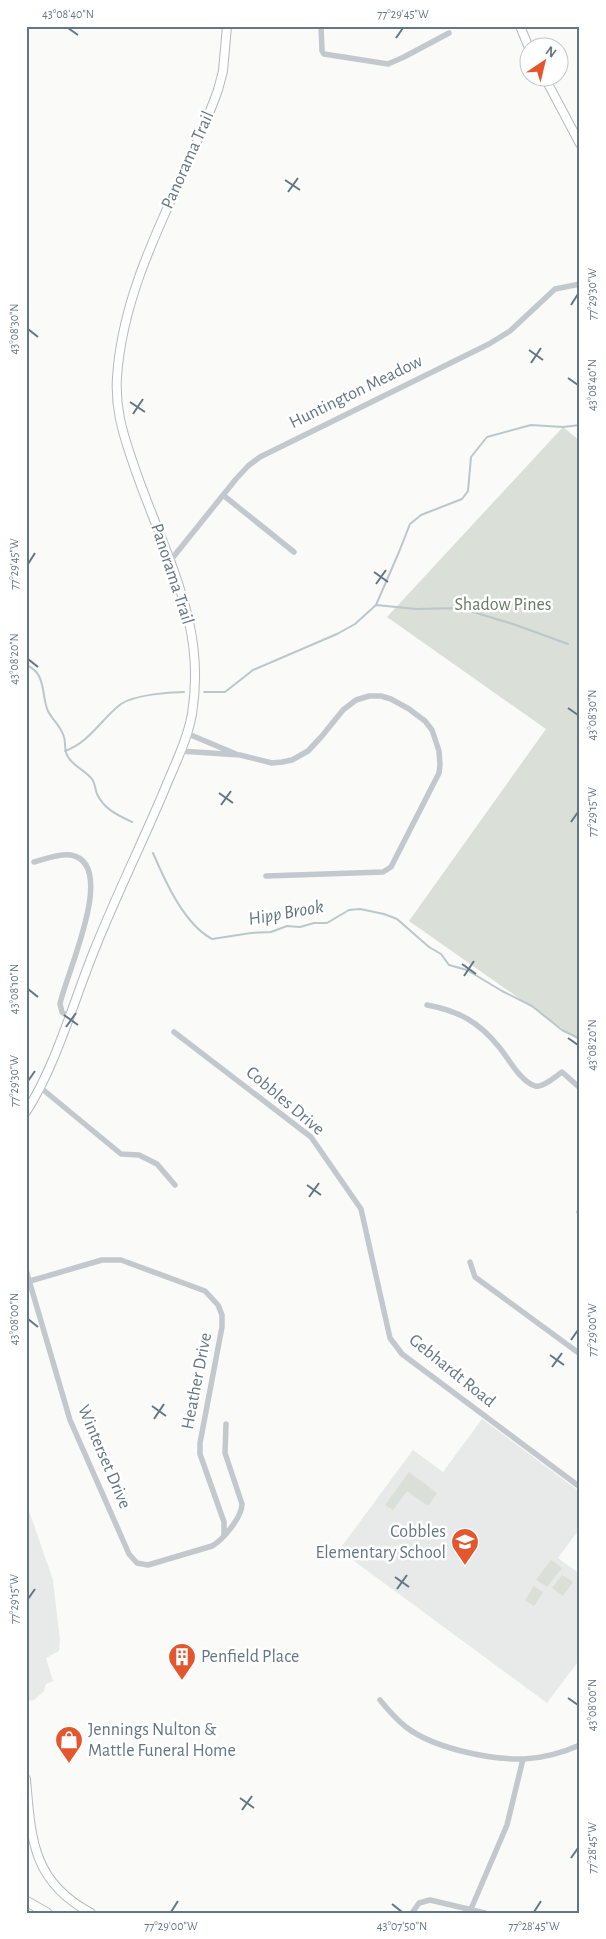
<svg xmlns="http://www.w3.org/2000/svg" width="606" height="1939" font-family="'Alegreya Sans',sans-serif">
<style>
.built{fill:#e8e9e9}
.green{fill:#dadfd7}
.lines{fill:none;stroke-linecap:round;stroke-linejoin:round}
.stream{stroke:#bbc7cb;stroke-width:2}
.secondary-casing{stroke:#b3babf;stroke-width:10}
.primary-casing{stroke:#b5babe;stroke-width:11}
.street{stroke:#c3c8cc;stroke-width:5.5}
.secondary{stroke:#fff;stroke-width:8}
.primary{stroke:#fff;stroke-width:9}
.ticks{fill:none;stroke:#657683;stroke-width:2}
.labels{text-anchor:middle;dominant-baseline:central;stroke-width:5;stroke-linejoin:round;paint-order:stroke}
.street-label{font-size:18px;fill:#657683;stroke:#fff}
.park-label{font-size:18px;fill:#687a64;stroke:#fff}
.poi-label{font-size:18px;fill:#657683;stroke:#fff;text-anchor:start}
.water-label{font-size:19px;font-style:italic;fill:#60757c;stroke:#fff}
.neatline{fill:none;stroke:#657683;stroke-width:2}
.ticks-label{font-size:12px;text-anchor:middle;fill:#657683}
</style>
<rect width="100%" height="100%" fill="#fafaf8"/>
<path class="built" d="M482,1419L580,1492V1528L558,1558L580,1574V1659L547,1703L339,1550L413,1450L443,1472Z
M26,1502L53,1580L60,1640L59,1651L46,1658L53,1681L46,1684L44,1691L34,1700L26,1701Z"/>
<path class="green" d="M563,427L580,441V1041L409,921L546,729L387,617Z
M409,1472L437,1493L428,1506L407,1491L393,1510L385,1505Z
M551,1560L562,1568L547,1587L536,1580Z
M562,1575L573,1582L563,1596L552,1588Z
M534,1586L543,1592L534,1606L525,1600Z"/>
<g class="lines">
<path class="stream" d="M376,605L416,609L460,608L513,624L568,644
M26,665C47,673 41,696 48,711C53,721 61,726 64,737C66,743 64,749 67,755C72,766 85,770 92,779C95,783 95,789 97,794C104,809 117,815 132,822
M204,692H225L253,670L337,634L355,624L376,605L399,552L410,524L421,515L462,499L468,491L471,457L487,437L531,425L563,427L580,425
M65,751C90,742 102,718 121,704C134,695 169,692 184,692
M153,853C165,881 184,924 212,939L251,933L271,932L287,926L300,927L314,923H327L349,910L360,909L384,914L397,919L429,947L441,954L449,965L467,970L502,991L532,1006L562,1030L580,1039"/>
<defs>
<path id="secondary" d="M520,26L529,48
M545,78L580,144
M26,1112C57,1064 74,999 96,946C117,894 142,843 164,791C174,766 187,741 192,714C197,683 196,653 189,622C176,565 149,513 131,457C122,431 115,406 117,377C124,274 184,185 218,90L223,71L227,26
M26,1779C31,1838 32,1882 91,1913"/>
<path id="primary" d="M26,1901L47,1913"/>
</defs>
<use href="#secondary" class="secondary-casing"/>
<use href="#primary" class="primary-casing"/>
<path class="street" d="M321,26L322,51L324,54L388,64L404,57L449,33
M223,495L294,552
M170,561L236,479L248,466L260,457L489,344L510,331L555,289L580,284
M186,733L236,754
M180,751L240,755L272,763L282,762L292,760L308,751L322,736L343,710L356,700L369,696H381L391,699L409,709L425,721L432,730L439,751L440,765L439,773L391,867L383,872L266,876
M34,862C45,859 60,853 71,855C119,864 65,976 60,1004L62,1012L69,1017
M427,1005C459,1011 479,1022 499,1047C509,1059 520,1081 535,1086C543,1088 556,1076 562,1072L580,1088
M174,1032L311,1137L361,1209L390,1338L402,1354L580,1487
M41,1088L121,1154L139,1155L157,1164L175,1185
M579,1212L580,1213
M470,1262L475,1277L580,1354
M26,1270L70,1420L129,1554L137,1563L148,1565L212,1546C223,1540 242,1517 242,1504L225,1453L226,1424
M30,1281L102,1260H121L205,1291L218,1305L222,1315V1327L200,1443V1454L224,1522V1535
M380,1700C388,1710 396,1719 406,1727C433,1748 490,1760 524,1759C543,1758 562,1753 580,1745
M471,1909L507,1825L523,1759
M412,1913L419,1903L430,1900L485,1913"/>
<use href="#secondary" class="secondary"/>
<use href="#primary" class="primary"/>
</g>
<path class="ticks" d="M68,28L78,35M396,38L403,28M285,180L300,190M288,192L298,178M571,305L578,294M28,329L38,337M529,350L543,360M531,363L541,348M568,378L578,385M130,402L145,412M133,414L143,399M28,564L35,553M374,572L388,582M376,584L386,570M28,659L38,667M568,708L578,715M219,793L233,803M221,805L231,791M571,822L578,812M462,964L476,974M464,976L474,961M28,989L38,997M64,1015L78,1025M66,1027L76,1013M568,1038L578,1045M28,1081L35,1071M307,1185L321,1195M309,1197L319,1183M28,1319L38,1327M571,1340L578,1330M550,1355L564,1365M552,1367L562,1353M152,1406L166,1416M154,1419L164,1404M395,1577L409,1587M397,1589L407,1575M28,1599L35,1589M568,1698L578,1705M240,1798L254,1808M242,1810L252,1796M571,1858L578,1848M392,1904L402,1912M171,1912L178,1901M534,1912L541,1901"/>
<defs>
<symbol id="school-pin" viewBox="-11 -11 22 30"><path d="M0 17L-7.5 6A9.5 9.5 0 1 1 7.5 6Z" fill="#e4572e" stroke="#fff"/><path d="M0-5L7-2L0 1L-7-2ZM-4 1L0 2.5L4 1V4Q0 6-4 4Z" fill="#fff"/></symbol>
<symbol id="building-pin" viewBox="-11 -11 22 30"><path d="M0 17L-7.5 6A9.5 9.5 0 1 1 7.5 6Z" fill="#e4572e" stroke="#fff"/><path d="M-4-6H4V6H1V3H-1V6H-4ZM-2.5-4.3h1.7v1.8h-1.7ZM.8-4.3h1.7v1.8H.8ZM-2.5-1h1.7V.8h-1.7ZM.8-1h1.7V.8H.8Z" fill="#fff"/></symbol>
<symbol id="shop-pin" viewBox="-11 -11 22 30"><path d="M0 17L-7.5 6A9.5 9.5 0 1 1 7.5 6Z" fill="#e4572e" stroke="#fff"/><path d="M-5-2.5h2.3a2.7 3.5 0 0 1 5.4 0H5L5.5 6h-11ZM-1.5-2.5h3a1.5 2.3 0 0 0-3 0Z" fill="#fff"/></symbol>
</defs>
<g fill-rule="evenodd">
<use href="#school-pin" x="449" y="1526" width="32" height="43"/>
<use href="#building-pin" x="166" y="1641" width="32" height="43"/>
<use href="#shop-pin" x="53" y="1724" width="32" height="43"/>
</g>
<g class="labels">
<g class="street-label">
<text transform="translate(188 160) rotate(-66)">Panorama Trail</text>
<text transform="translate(356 392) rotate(-26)">Huntington Meadow</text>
<text transform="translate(172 574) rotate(72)">Panorama Trail</text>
<text transform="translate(285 1101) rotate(40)">Cobbles Drive</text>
<text transform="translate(452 1371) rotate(39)">Gebhardt Road</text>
<text transform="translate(197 1381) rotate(-79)">Heather Drive</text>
<text transform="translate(104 1457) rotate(67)">Winterset Drive</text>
</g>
<g class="park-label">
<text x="503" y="605">Shadow Pines</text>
</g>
<g class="poi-label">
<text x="446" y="1532" text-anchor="end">Cobbles<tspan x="446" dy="21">Elementary School</tspan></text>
<text x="201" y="1657">Penfield Place</text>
<text x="88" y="1730">Jennings Nulton &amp;<tspan x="88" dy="21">Mattle Funeral Home</tspan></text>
</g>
<g class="water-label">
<text transform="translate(286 913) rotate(-10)">Hipp Brook</text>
</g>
</g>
<rect width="606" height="1939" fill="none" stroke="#ffffff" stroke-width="55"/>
<g transform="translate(544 62) rotate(35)"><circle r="24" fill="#ffffff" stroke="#c1c8cd"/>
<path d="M0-4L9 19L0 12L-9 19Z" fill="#e4572e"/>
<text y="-8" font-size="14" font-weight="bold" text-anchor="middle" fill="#657683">N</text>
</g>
<rect x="28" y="28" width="550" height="1884" class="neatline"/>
<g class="ticks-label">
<text x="68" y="18">43°08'40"N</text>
<text x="403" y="18">77°29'45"W</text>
<text transform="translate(592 294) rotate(-90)" y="4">77°29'30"W</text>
<text transform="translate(14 329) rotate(-90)" y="4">43°08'30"N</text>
<text transform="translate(592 385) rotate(-90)" y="4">43°08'40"N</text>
<text transform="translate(14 564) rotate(-90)" y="4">77°29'45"W</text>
<text transform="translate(14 659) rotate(-90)" y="4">43°08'20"N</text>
<text transform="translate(592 715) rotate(-90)" y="4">43°08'30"N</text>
<text transform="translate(592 812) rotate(-90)" y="4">77°29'15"W</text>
<text transform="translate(14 989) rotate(-90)" y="4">43°08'10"N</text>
<text transform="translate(592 1045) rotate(-90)" y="4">43°08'20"N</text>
<text transform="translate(14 1081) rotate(-90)" y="4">77°29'30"W</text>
<text transform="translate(14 1319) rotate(-90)" y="4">43°08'00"N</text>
<text transform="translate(592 1330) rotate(-90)" y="4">77°29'00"W</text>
<text transform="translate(14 1599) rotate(-90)" y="4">77°29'15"W</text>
<text transform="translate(592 1705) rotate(-90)" y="4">43°08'00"N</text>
<text transform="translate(592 1848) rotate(-90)" y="4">77°28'45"W</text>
<text x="171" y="1930">77°29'00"W</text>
<text x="402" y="1930">43°07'50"N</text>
<text x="534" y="1930">77°28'45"W</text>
</g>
</svg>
